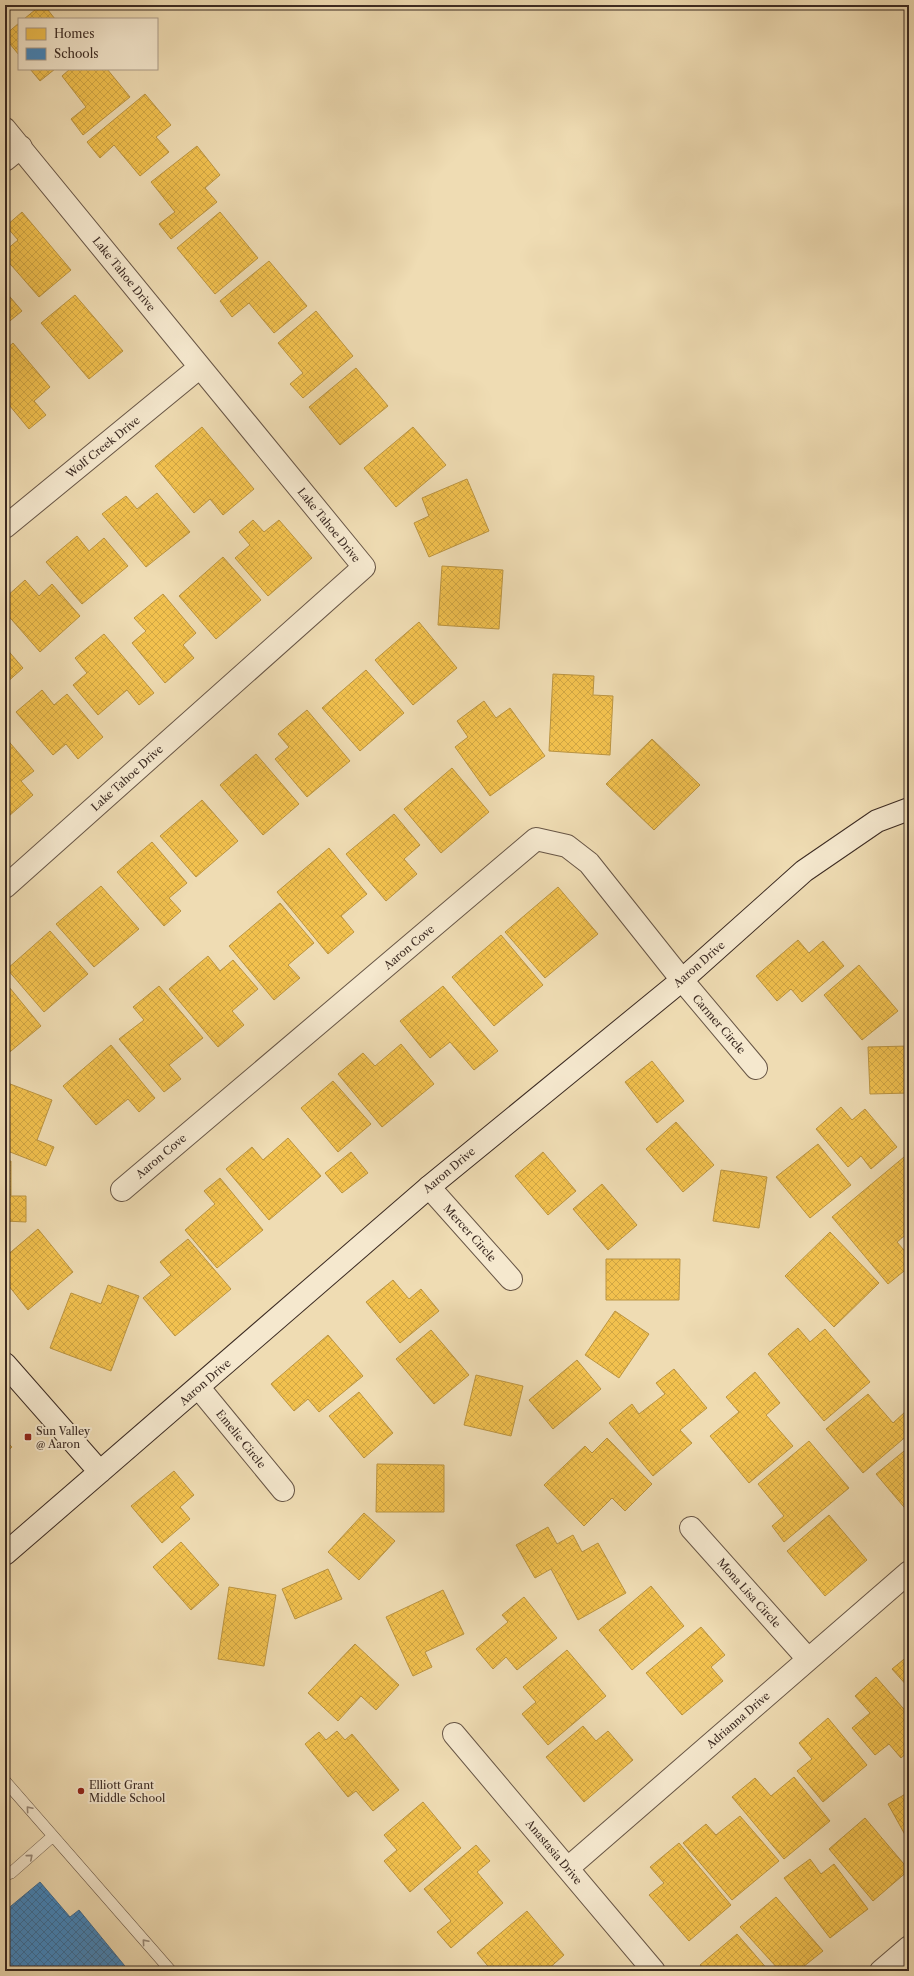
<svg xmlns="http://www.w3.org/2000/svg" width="914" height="1976" font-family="'Libre Caslon Text',serif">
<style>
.homes{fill:url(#homes-cross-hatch);stroke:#bb9441}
.schools{fill:url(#schools-cross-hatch);stroke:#3e6c94}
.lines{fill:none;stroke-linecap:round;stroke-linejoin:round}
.lane-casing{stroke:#685646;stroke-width:12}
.street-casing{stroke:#685646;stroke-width:24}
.secondary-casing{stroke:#3b2a22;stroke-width:24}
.lane{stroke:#f5e8ce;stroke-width:11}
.street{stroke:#f5e8ce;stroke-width:22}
.secondary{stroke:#f5e8ce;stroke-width:22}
.oneway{stroke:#988978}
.poi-dot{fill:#8f2418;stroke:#f5e8ce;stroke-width:1.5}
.labels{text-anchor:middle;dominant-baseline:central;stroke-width:4;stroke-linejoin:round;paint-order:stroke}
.street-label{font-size:11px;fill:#3b2a22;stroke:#f5e8ce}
.poi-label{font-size:11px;fill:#3b2a22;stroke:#f5e8ce;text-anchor:start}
</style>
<defs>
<pattern id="homes-cross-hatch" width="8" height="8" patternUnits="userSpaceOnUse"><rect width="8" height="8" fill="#f2c14e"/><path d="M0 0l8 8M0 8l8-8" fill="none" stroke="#d0a644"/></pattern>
<pattern id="schools-cross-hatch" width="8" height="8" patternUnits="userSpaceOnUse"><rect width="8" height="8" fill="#3f88c5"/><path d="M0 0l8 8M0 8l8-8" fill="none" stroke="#366fa0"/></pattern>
</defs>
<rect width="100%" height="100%" fill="#efdcb3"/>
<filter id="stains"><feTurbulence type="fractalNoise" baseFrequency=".005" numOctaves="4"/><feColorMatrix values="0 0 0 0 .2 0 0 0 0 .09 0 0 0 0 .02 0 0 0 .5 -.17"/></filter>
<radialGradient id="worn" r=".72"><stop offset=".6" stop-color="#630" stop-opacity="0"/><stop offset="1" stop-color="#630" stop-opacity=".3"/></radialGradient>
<path class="homes" d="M41,5H44L55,19H24Z
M19,23V55L5,38V35Z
M30,69H55L40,81Z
M70,69H107L130,97L83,135L71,119L86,107L62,76Z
M145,94L171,125L156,137L169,152L140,176L114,145L100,158L87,142Z
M197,146L220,175L205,188L217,202L171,239L159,224L175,212L151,182Z
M22,212L71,270L39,297L5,258V251L18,240L6,226Z
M220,212L258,258L215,294L177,248Z
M269,261L307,306L274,333L249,303L232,317L220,301Z
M5,291L22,311L5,325Z
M75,295L123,351L89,379L41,323Z
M316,311L353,356L303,398L290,384L303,373L278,343Z
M13,343L50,387L34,401L46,415L29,429L5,400V350Z
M356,368L388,406L340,445L309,407Z
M202,427L254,489L223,515L210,499L194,513L155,466Z
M413,427L446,465L396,507L364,468Z
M467,479L489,531L429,557L414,523L429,516L422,498Z
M157,493L190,532L146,567L102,514L126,496L137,509Z
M253,520L264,532L279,520L312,558L268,596L235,558L250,545L239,532Z
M77,536L89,551L104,538L128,566L82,604L46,562Z
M223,557L261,600L216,639L179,596Z
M442,566L503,570L499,629L438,625Z
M25,580L39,596L52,584L80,616L40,652L5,612V598Z
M163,594L196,633L183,645L194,658L165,683L132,643L146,631L134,618Z
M419,622L457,668L413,705L375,660Z
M104,634L154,693L139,705L127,690L98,715L73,685L87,673L75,658Z
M5,647L23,668L5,684Z
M366,670L404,713L360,751L322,708Z
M553,674L594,676L593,695L613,696L610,755L549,751Z
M42,690L54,705L67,694L103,737L78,759L66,744L53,755L16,712Z
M484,701L496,718L510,708L545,756L490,796L455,747L468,737L457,721Z
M307,710L350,761L307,797L275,759L289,747L278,734Z
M5,737L34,771L21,781L33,795L9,816L5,811Z
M652,739L700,785L654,830L606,784Z
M256,754L299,804L263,835L220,785Z
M452,768L489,812L441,853L404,809Z
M202,800L238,841L196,877L160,836Z
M394,814L420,845L404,859L417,874L386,901L346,854Z
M152,842L187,883L169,898L181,911L164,926L117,872Z
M329,848L367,894L341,916L354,932L328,954L277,892Z
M101,886L139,929L94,967L56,924Z
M558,887L598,934L545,978L505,932Z
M280,903L314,943L288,965L300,978L274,1000L229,946Z
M50,931L88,974L44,1012L7,969Z
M501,935L543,985L494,1026L452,977Z
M798,940L809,953L823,941L844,966L802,1002L791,989L777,1001L756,976Z
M208,956L220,971L233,960L258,989L232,1011L244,1025L218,1047L169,989Z
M859,965L898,1011L862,1040L824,995Z
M5,982L41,1026L5,1056Z
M159,986L203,1038L169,1065L181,1079L164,1092L119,1039L144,1020L133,1007Z
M443,986L498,1051L474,1070L450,1042L430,1058L400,1021Z
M401,1044L434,1084L382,1127L338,1074L363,1053L375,1066Z
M111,1045L155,1098L139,1112L128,1099L96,1125L63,1086Z
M909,1046V1093L870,1094L868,1047Z
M652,1061L684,1101L657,1123L625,1082Z
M333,1081L371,1124L338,1152L301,1108Z
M5,1082L52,1100L37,1140L54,1147L46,1166L5,1150Z
M841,1107L852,1120L865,1109L897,1147L871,1169L861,1156L848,1167L816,1129Z
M676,1122L714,1165L683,1192L646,1149Z
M288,1138L321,1176L269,1220L226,1169L252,1147L263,1160Z
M818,1144L851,1185L810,1218L776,1177Z
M351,1152L368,1173L342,1193L325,1173Z
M543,1152L576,1191L548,1215L515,1176Z
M904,1157L909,1164V1232L897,1242L909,1256V1267L888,1284L832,1217Z
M5,1161H11V1196H26V1222L5,1221Z
M721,1170L767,1177L759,1228L713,1221Z
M220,1178L263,1230L217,1268L185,1230L215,1204L204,1191Z
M602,1184L637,1225L608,1250L573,1209Z
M38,1229L73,1272L28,1310L5,1281V1257Z
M830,1232L879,1283L834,1327L785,1276Z
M188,1239L231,1289L175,1336L143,1298L171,1275L160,1262Z
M606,1259H680L679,1300H606Z
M393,1280L409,1299L421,1289L439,1311L400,1343L366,1302Z
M108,1285L139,1296L111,1371L50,1348L71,1293L101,1304Z
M615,1311L649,1334L619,1378L585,1355Z
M798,1328L810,1342L825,1329L870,1382L824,1421L768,1354Z
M431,1330L469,1375L434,1404L396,1359Z
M328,1335L363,1376L319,1412L308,1399L294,1411L271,1384Z
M577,1360L601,1389L553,1429L529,1400Z
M674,1369L707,1408L680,1430L692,1443L653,1476L609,1423L632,1404L639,1414L665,1394L656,1383Z
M755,1372L780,1403L766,1415L793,1446L749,1483L710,1436L739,1412L726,1397Z
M476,1375L523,1386L511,1436L464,1425Z
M359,1392L393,1433L364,1458L329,1416Z
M868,1394L893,1423L906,1411L909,1415V1434L863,1473L826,1429Z
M607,1438L652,1484L625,1511L612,1498L584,1526L544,1485L585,1446L592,1453Z
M5,1440L12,1447L5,1453Z
M809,1441L849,1488L784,1542L772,1526L784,1516L758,1484Z
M909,1447V1513L876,1474Z
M377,1464L444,1465V1512H376Z
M174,1471L194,1495L180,1507L190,1519L162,1543L131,1506Z
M364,1513L395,1541L359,1580L328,1552Z
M829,1515L867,1560L825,1596L787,1551Z
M548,1527L557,1544L573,1535L582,1552L598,1543L626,1593L578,1620L551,1569L535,1578L516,1545Z
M181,1542L219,1585L191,1610L153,1567Z
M328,1569L342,1599L295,1619L282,1589Z
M651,1586L684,1626L632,1670L599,1630Z
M229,1587L276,1595L264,1666L218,1659Z
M443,1590L464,1634L425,1652L432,1667L413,1676L386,1617Z
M524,1597L557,1638L517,1670L506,1657L493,1669L476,1649L508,1622L502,1615Z
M701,1627L725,1655L711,1667L723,1681L682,1715L646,1673Z
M355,1644L399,1685L376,1710L361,1696L338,1721L308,1693Z
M567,1650L606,1696L548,1745L522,1714L536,1702L523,1687Z
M909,1655V1688L892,1669Z
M876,1677L909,1715V1751L901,1758L889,1744L875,1755L852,1728L870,1713L855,1696Z
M828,1718L867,1765L823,1802L797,1771L812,1759L799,1743Z
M583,1726L596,1741L608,1731L633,1760L584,1802L546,1757Z
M337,1731L345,1740L352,1734L399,1790L373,1811L356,1791L348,1797L305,1744L319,1732L326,1740Z
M794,1777L830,1821L784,1859L732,1797L755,1778L771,1796Z
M909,1792V1842L888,1804Z
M423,1802L461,1848L410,1892L384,1861L397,1850L384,1835Z
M740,1816L779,1861L732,1900L683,1843L706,1824L716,1835Z
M865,1818L909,1870L873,1901L829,1849Z
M679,1843L731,1905L689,1941L649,1895L664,1883L650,1867Z
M476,1845L490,1861L477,1872L503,1903L451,1948L437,1932L451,1921L424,1889Z
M810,1859L821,1874L834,1864L868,1909L830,1938L784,1878Z
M776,1897L823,1951L798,1971H780L740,1927Z
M527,1911L564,1955L546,1971H492L477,1953Z
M737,1934L769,1971H705L700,1965Z"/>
<path class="schools" d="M40,1882L70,1917L79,1910L129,1971H5V1911Z"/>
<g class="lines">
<defs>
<path id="lane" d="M5,1781L171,1971
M5,1875L11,1873L53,1836"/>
<path id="street" d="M5,129L364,567L5,887
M5,160L21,147
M5,527L200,367
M429,1187L511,1279
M122,1190L536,839L567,846L589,863L682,980L756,1068
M199,1388L283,1490
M691,1528L808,1659
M454,1734L654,1971
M568,1868L909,1572
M881,1971L909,1947"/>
<path id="secondary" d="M5,1364L100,1472
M5,1554L429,1187L682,980L804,871L877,821L909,809"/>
</defs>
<use href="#lane" class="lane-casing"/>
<use href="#street" class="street-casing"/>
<use href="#secondary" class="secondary-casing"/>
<use href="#lane" class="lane"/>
<use href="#street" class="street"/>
<use href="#secondary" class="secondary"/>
</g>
<defs><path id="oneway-chevron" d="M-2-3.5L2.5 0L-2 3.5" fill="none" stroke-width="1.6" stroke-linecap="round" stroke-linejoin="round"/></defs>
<g class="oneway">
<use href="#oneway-chevron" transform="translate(29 1809) rotate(-131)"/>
<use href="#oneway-chevron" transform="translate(30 1857) rotate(-41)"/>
<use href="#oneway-chevron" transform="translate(145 1942) rotate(-131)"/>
</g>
<g class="poi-dot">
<rect x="24" y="1433" width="8" height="8" rx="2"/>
<circle cx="81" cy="1791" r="4"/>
</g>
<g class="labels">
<g class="street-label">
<text transform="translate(124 274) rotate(51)">Lake Tahoe Drive</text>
<text transform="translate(103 447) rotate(-39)">Wolf Creek Drive</text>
<text transform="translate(329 525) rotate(51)">Lake Tahoe Drive</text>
<text transform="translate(127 778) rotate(-42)">Lake Tahoe Drive</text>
<text transform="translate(409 947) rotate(-40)">Aaron Cove</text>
<text transform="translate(699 964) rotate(-41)">Aaron Drive</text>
<text transform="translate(719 1024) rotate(49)">Carmer Circle</text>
<text transform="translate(161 1156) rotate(-40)">Aaron Cove</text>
<text transform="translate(449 1170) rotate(-40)">Aaron Drive</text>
<text transform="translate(470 1233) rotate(48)">Mercer Circle</text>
<text transform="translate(205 1382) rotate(-41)">Aaron Drive</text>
<text transform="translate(241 1439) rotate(51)">Emelie Circle</text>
<text transform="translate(749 1593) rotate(48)">Mona Lisa Circle</text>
<text transform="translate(738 1720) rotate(-41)">Adrianna Drive</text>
<text transform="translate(554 1852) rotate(50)">Anastasia Drive</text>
</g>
<g class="poi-label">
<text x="36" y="1431">Sun Valley<tspan x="36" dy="13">@ Aaron</tspan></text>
<text x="89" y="1785">Elliott Grant<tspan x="89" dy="13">Middle School</tspan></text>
</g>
</g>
<rect width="914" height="1976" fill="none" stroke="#efdcb3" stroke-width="20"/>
<rect x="6" y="6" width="902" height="1964" fill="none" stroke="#3b2a22" stroke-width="2"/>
<rect x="10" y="10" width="894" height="1956" fill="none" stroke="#3b2a22"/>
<rect x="18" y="18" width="140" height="52" fill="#f5e8ce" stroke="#ab9c89"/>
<rect x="26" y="28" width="20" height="12" fill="#f2c14e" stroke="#ab9c89"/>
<text x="54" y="38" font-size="12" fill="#3b2a22">Homes</text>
<rect x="26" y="48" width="20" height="12" fill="#3f88c5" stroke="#ab9c89"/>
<text x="54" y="58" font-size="12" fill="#3b2a22">Schools</text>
<rect width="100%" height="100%" filter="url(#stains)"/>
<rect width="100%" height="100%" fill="url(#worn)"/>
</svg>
